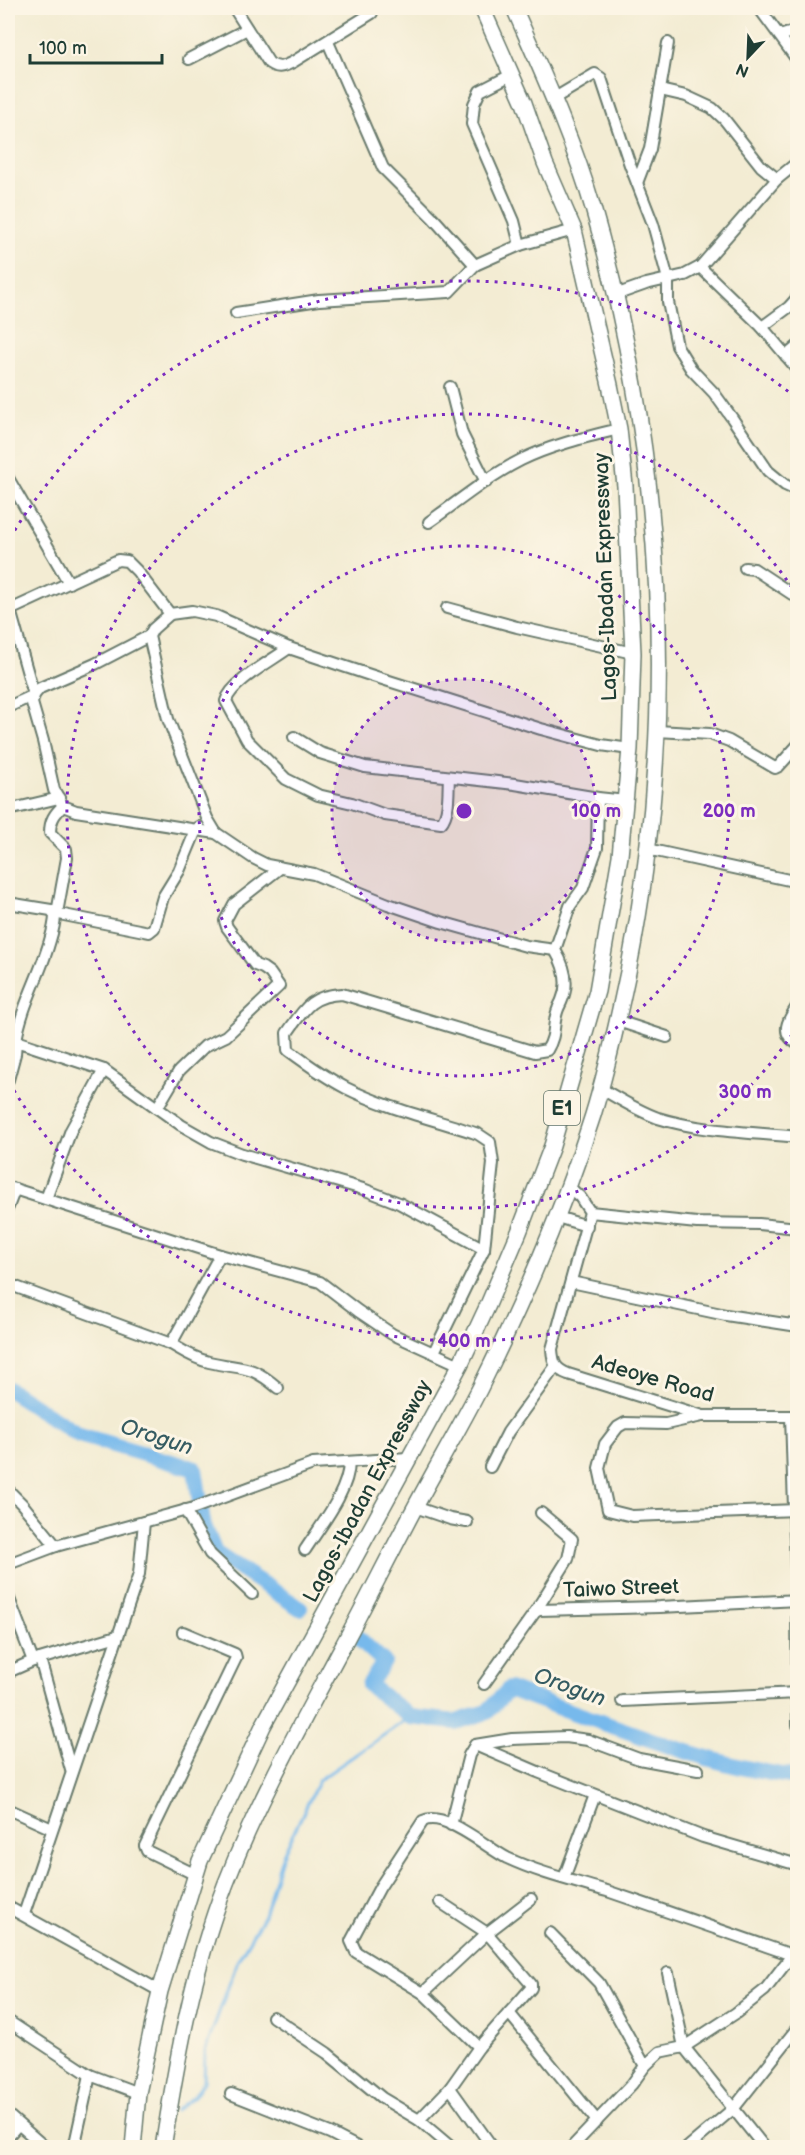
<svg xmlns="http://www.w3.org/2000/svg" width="805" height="2155" viewBox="0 0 805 2155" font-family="'Balsamiq Sans',sans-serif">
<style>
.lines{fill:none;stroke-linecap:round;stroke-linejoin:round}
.stream{stroke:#77b9ec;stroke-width:3}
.river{stroke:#77b9ec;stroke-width:16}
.minor-casing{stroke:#697a6c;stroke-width:14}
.highway-casing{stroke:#697a6c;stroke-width:18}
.minor{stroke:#fff;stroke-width:10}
.highway{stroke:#fff;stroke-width:15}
.ring{fill:none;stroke:#7b2cbf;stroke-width:3;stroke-dasharray:3 6}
.labels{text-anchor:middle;stroke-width:6;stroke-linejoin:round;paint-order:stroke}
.shield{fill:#fcf5e5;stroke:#617469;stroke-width:1.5}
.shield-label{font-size:20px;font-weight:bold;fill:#1f3d34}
.street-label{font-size:21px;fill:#1f3d34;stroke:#fcf5e5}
.water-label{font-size:22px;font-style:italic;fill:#355c62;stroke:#fcf5e5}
.centre{fill:#7b2cbf;stroke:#fcf5e5;stroke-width:3}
.ring-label{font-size:18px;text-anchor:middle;font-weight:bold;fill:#7b2cbf;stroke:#fcf5e5;stroke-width:6;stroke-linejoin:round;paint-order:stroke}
</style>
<rect width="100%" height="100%" fill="#fcf5e5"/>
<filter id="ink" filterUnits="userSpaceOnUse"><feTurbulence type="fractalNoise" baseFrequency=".0167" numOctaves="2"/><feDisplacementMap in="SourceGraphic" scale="12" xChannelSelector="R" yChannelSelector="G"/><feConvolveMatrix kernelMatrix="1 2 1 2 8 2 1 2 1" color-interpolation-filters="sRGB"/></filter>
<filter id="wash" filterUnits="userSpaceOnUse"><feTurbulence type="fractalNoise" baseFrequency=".008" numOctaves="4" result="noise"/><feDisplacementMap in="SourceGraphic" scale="24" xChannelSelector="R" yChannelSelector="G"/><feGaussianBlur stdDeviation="1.35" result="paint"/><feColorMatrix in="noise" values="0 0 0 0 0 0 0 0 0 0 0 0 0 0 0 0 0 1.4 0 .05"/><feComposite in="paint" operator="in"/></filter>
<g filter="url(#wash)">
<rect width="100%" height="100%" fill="#f3ecd3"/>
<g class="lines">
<polyline class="stream" points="175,2111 194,2096 204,2082 205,2051 238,1960 264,1915 282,1857 319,1780 410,1717"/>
<g class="river">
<polyline points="8,1389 79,1435 195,1469 203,1523 215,1553 300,1608"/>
<path d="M357 1637 384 1662 369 1685 410 1717 456 1722 487 1712 509 1689C546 1703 583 1716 621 1729 679 1750 736 1770 798 1777"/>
</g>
</g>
</g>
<g filter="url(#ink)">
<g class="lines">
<defs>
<g id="minor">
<path d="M234 8 269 63C278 69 283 67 293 62L372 13"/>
<polyline points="759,8 798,61"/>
<polyline points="780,36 798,30"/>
<polyline points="328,42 383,168 433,218 475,265"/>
<polyline points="189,59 247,29"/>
<polyline points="511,75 480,91 474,104 472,124 514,221 520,245"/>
<polyline points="660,90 686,96 712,108 724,119 761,166 777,179"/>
<polyline points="553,99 595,74 601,78 630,165 653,224 668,279 668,302 677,346 691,369 714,393 732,418 768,471 785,485 798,491"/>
<polyline points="637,183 650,149 668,43"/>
<polyline points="700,267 762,327 798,370"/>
<polyline points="615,295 646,284 685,275 700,267 777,179 798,162"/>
<polyline points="236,313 319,300 449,292 475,265 520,245 574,230"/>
<polyline points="762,327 789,307 798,297"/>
<polyline points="786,356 798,346"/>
<polyline points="450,387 462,434 486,482"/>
<polyline points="8,478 69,583"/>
<path d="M429 522C459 501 489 476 521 460 551 445 587 437 619 429"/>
<polyline points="745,568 754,569 798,598"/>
<polyline points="447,608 517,627 633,653"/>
<polyline points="170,614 192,611 216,616 289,648 370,675 541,729 601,745 630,749"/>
<polyline points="149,636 95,664 40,688 34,695 32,703 43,741 54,790 63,806 76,811 216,833"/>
<path d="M289 648C273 660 231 682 226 701L247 740 286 779 318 795 352 803 385 815 441 823C450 813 448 790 449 777"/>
<polyline points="8,707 34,695 10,610 118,560 127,561 137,571 170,614 153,629 149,636 168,719 207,818 216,833 253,858 267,865 314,874 388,904 441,922 526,946 555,950"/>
<polyline points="657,731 710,734 729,741 775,768 779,766 798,745"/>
<polyline points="294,737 320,753 365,767 515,784 598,798 626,801"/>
<polyline points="8,810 59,798"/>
<polyline points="647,849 798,882"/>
<path d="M8 903 51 910 55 915C55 926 51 937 48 947 38 979 21 1008 16 1041"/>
<polyline points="54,913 149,932 154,928 163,897 179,871 196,830 199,827"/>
<path d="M57 913 67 858 66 849 50 833C50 821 54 814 63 806"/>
<path d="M798 1005C788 1020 779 1033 798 1044"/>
<polyline points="618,1021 667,1037"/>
<polyline points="8,1080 15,1054 16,1041 104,1070 181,1125 211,1142 242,1154 363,1189 399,1203 484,1249"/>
<path d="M600 1088C619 1099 638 1111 658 1118 703 1132 751 1132 798 1137"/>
<polyline points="157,1108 179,1071 205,1046 226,1036 279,986 270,973 263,968 255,965 227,927 225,921 234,904 280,868"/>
<polyline points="8,1187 220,1255 320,1282 358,1311 392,1334 460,1365"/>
<path d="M569 1187 580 1197 590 1212 552 1349C553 1363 555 1369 568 1374L703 1416H798"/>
<polyline points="46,1199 71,1130 104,1070"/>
<polyline points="8,1207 15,1189"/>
<polyline points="590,1212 697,1223 759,1224 798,1228"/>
<polyline points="557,1217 587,1226"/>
<polyline points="571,1282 726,1315 798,1326"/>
<path d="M8 1284 171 1344C183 1351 195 1359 209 1362 243 1370 249 1363 278 1388"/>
<polyline points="171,1344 220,1255"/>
<path d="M434 1352 484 1249 493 1163 490 1142 478 1134C434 1119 388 1109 346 1088 325 1077 307 1064 288 1050L287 1033C304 1009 311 995 342 994L535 1052 547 1050C557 1034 552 1024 558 1009 559 1006 561 1003 562 1000 570 982 564 965 555 950L570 906 583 888 597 848 598 798"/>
<polyline points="702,1416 666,1424 625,1423 618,1427 605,1444 599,1468 608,1510 632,1516 798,1510"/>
<polyline points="791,1416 797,1600 798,1725"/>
<polyline points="490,1467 508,1432 555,1367"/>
<polyline points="8,1490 22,1504 56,1546"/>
<polyline points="415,1507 450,1519 467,1522"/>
<polyline points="185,1510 210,1554 252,1594"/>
<path d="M305 1550C321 1525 349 1491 349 1462"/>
<polyline points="8,1564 56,1546 194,1508 313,1464 408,1458"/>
<polyline points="8,1596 33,1661"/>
<polyline points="535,1612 568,1559 572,1539 541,1513"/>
<polyline points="183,1632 235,1654 236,1658 145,1846 147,1851 196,1875"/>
<polyline points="40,1659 71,1770"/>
<polyline points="8,1672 33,1661 117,1636"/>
<polyline points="484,1684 535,1612 539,1610 660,1607 798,1600"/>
<polyline points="622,1701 798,1693"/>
<polyline points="475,1745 538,1772 703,1837 798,1865"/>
<polyline points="8,1809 52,1829"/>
<polyline points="451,1825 469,1755 475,1745 512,1739 566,1737 588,1740 639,1759 698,1770"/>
<polyline points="564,1878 595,1795"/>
<polyline points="8,1907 160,1991"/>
<polyline points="24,1914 139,1574 144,1522"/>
<polyline points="550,1933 599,1983 645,2066"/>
<polyline points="668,1973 684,2047 765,2148"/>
<polyline points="423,1993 487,1933 531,1899"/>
<polyline points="509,2013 597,2121"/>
<polyline points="273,2017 327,2053 382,2098 419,2120 452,2148"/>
<polyline points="8,2021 90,2075"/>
<path d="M479 2047 423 1993 356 1952 351 1941 380 1887 423 1821C444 1810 487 1848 507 1858 539 1873 573 1881 607 1891 669 1912 731 1934 792 1955"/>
<polyline points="450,2088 493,2148"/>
<polyline points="231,2094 330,2133 359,2148"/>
<polyline points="8,2115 46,2148"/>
<polyline points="419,2120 450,2088 479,2047 531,1988 531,1984 487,1933 440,1902"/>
<polyline points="8,2136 18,2125"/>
<polyline points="74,2148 90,2075 138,2093"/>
<polyline points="571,2148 632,2084 645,2066 660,2052 684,2047 736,2013 765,1990 792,1955 798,1945"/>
<polyline points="687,2148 734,2108 798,2027"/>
</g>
<g id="highway">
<polyline points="133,2148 138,2093 160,1991 200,1861 263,1726 460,1365 488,1305 519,1232 552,1146 597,991 620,856 630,749 633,653 625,486 619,429 610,385 574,230 545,163 524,103 482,8"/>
<path d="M163 2148C177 2058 193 1968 226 1883 258 1801 300 1726 341 1649 368 1599 393 1548 420 1498 440 1461 461 1425 480 1388 524 1300 563 1210 593 1115 607 1069 618 1020 628 972 679 716 665 458 593 208 573 139 543 74 514 8"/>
</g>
</defs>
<use href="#minor" class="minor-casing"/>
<use href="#highway" class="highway-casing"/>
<use href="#minor" class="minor"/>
<use href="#highway" class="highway"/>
</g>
</g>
<circle cx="464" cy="811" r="132" fill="#7b2cbf" fill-opacity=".12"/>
<g class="ring">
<circle cx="464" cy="811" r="132"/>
<circle cx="464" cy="811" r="265"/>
<path d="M797 1027A397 397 0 1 1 797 595"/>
<path d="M794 1226A530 530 0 0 1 10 1084M10 538A530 530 0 0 1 794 396"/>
</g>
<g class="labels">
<rect class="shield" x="544" y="1091" width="36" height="34" rx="4.5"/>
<g class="shield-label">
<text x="562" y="1115">E1</text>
</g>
<g class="street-label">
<text transform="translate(605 577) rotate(-92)" y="7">Lagos-Ibadan Expressway</text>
<text transform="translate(653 1378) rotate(16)" y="7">Adeoye Road</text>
<text transform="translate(367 1491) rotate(-62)" y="7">Lagos-Ibadan Expressway</text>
<text transform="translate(621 1588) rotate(-2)" y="7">Taiwo Street</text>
</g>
<g class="water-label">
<text transform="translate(157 1436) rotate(18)" y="8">Orogun</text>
<text transform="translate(570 1686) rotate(20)" y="8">Orogun</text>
</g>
</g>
<circle cx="464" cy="811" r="9" class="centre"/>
<g class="ring-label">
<text x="596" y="817">100 m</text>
<text x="729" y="817">200 m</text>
<text x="745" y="1098">300 m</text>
<text x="464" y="1347">400 m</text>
</g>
<rect width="805" height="2155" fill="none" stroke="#fcf5e5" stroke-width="30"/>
<g transform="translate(748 57) rotate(203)" stroke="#fcf5e5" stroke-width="4.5" paint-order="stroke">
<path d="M0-4.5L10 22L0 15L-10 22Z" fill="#1f3d34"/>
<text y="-9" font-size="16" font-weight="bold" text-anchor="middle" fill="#1f3d34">N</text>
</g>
<path d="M30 54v9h132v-9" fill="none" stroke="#1f3d34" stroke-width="3"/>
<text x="39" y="54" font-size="18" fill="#1f3d34" stroke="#fcf5e5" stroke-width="4.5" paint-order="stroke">100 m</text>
</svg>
